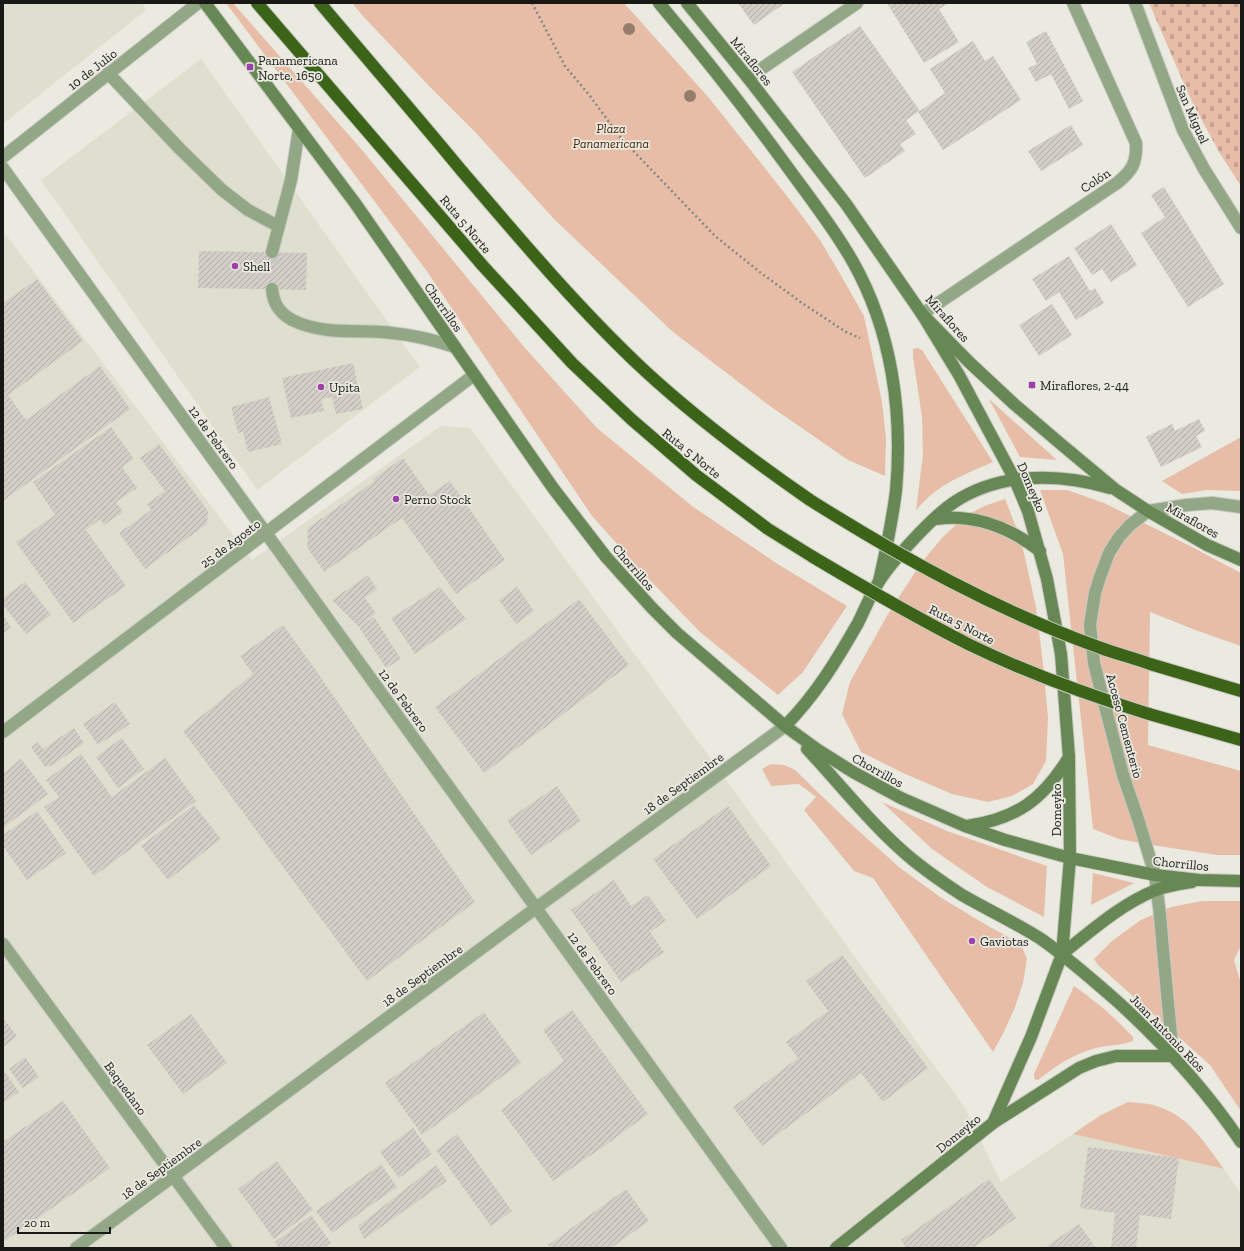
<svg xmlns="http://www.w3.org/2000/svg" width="1244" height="1251" viewBox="0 0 1244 1251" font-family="'Zilla Slab',serif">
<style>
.built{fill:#dfdfcf}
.green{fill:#e7bda8}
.cemetery{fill:url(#cemetery-stones)}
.building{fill:url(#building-hatch)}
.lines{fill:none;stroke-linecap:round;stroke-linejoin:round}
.service-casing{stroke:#c8c8c0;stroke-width:14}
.pedestrian-casing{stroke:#c8c8c0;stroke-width:14}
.minor-casing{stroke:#c8c8c0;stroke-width:14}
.tertiary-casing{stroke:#c8c8c0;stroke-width:14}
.secondary-casing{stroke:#c8c8c0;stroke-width:14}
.trunk-casing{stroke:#c8c8c0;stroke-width:14}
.path{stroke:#878781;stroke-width:2.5;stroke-dasharray:2 3;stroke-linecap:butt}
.service{stroke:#91a785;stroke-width:12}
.pedestrian{stroke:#91a785;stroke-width:12}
.minor{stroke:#91a785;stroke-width:12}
.tertiary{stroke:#91a785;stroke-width:12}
.secondary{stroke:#678754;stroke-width:12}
.trunk{stroke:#3b6418;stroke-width:12}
.trunk-bridge-casing{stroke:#c8c8c0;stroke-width:14;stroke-linecap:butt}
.trunk-bridge{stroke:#3b6418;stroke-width:12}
.tree{fill:#947d6a}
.poi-dot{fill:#9d3fa9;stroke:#eaeae1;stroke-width:1.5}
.labels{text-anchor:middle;stroke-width:3.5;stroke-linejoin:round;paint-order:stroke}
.poi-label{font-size:13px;fill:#181815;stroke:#eaeae1;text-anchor:start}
.street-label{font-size:13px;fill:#181815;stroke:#eaeae1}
.park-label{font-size:13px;font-style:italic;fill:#4d2309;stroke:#eaeae1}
</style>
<defs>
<pattern id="cemetery-stones" width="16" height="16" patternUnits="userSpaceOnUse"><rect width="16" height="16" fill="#e7bda8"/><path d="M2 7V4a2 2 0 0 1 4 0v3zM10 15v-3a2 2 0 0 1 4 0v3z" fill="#c5a290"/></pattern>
<pattern id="building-hatch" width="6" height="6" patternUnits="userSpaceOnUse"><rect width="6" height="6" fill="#d2cdc6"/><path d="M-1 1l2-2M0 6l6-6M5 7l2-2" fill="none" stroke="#b4afa9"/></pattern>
</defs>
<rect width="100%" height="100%" fill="#eaeae1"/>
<g class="built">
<polygon points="3,3 142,3 146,10 3,124"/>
<polygon points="201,59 420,367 257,490 41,180"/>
<polygon points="3,231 252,560 441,426 470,428 965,1108 1001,1182 1073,1134 1224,1169 1241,1194 1241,1248 3,1248"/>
</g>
<g class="green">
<polygon points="226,3 233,3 362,150 525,348 597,428 692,506 776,563 847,606 803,672 778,695 701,633 644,574 592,516 426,270"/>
<polygon points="352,3 624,3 709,98 787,196 820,240 839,272 864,316 882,402 886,438 885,476 848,460 770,406 673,332 554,219 476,133 430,87 362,15"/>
<path d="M917 348 922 350 993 462C972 471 949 480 931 495 926 499 921 505 916 510L923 454 922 417 913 357V349Z"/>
<polygon points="989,399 1057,460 1020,457"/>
<polygon points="1241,437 1241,491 1207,490 1182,494 1162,481"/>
<polygon points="1040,490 1067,490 1104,503 1190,546 1241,573 1241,646 1198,631 1150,612 1148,745 1241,771 1241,855 1217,855 1152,845 1119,839 1093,829 1063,554"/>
<polygon points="1005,499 1021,540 1036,607 1044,672 1048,718 1046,761 1033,784 1012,796 988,802 952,794 903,773 861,752 842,714 850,682 888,614 921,563 942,538 964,517 984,506"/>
<polygon points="771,764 784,765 795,770 851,824 899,867 940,897 988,926 1021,944 1027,959 1023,983 1015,1007 1004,1032 993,1052 873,878 854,871 804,810 816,797 799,784 771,786 762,769"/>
<polygon points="882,802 947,831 1047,866 1044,917 987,887 932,849"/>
<polygon points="1093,873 1134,883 1091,905"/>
<polygon points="1202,901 1241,901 1241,946 1234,960 1241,984 1241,1111 1210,1065 1098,965 1094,959 1112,941 1141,920 1171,907"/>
<path d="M1074 986C1097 1002 1113 1016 1133 1037V1041C1128 1044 1104 1046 1096 1048 1073 1054 1056 1066 1038 1080L1034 1079V1074Z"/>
<path d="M1128 1102C1136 1103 1146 1103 1153 1105 1188 1114 1204 1142 1224 1169L1073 1134 1101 1115Z"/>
</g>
<polygon class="cemetery" points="1149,3 1241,3 1241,186 1219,152 1192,102"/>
<g class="building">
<polygon points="738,3 785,3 754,25"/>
<polygon points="887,3 949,3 939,9 959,42 924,63"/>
<polygon points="860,26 920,111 945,93 930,69 973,41 985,61 993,56 1021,100 943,150 918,112 906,120 916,134 900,144 905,151 865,178 792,72"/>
<polygon points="1046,31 1083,101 1069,109 1051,74 1036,82 1028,68 1037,64 1026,42"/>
<polygon points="1071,125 1083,145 1041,171 1028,151"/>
<polygon points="1164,187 1224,284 1188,307 1141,233 1165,217 1151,195"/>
<polygon points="1111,224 1137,265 1111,282 1102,269 1092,275 1074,248"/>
<polygon points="199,251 307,253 306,290 198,288"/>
<polygon points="1069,256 1090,291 1095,288 1104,303 1076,320 1059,292 1046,301 1032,279"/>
<polygon points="37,279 83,341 8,395 26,420 100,366 130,409 3,501 3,303"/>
<polygon points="1052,304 1072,335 1039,356 1019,325"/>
<polygon points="353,363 363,409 336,414 332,397 321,399 324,411 291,418 282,378"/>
<polygon points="269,397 282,444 248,452 243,432 238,433 231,407"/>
<polygon points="1199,419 1205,431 1196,436 1202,447 1161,467 1146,437 1172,424 1175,431"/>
<polygon points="111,427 134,459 122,467 137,488 116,502 123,512 104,525 100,519 86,530 126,586 73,623 16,542 55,515 33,482"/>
<polygon points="159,444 208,511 207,524 145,569 119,533 151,510 147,504 165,491 140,458"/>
<polygon points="403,458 429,495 450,481 505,560 456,594 402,518 324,572 307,547 308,528 375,481 373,479"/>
<polygon points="368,575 377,589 365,598 376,613 359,627 332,600"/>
<polygon points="25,582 51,615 26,634 3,605 3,598"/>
<polygon points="440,587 466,619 415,654 391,618"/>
<polygon points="517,587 534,611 516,624 499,600"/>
<polygon points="579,599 629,665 484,773 435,707"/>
<polygon points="3,615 11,628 3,633"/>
<polygon points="374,617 401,659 386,668 359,627"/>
<polygon points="283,625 315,669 475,902 367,981 183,731 253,674 240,656"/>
<polygon points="115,702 130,724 98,745 83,724"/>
<polygon points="74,728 84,743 53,765 45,767 31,747 38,742 43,749"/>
<polygon points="122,738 144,769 118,788 96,757"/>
<polygon points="81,754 112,797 165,758 196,801 94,876 44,807 59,797 46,780"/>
<polygon points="21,759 48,794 3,828 3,773"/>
<polygon points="557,786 581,821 531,855 507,820"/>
<polygon points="194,805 221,839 168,880 141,846"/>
<polygon points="728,806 771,866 697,919 653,859"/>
<polygon points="37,811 66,853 27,880 3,846 3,835"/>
<polygon points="614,880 631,906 648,895 666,921 650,932 664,952 621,982 571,910"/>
<polygon points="842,955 928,1068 883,1102 861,1073 762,1146 733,1107 798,1058 786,1042 828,1011 806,981"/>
<polygon points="572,1010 648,1114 603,1147 553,1181 501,1110 564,1061 543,1030"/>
<polygon points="484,1012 521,1063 422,1135 385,1083"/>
<polygon points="191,1014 227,1063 183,1094 147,1045"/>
<polygon points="3,1018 17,1036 3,1047"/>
<polygon points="25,1057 39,1077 23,1088 9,1069"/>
<polygon points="3,1069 19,1092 3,1103"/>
<polygon points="63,1101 110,1168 3,1242 3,1142"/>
<polygon points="413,1128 432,1154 399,1178 380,1152"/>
<polygon points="457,1134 512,1211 491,1226 436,1150"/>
<polygon points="1088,1147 1179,1158 1171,1219 1140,1215 1136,1248 1111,1248 1115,1213 1080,1208"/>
<polygon points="277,1161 313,1210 274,1239 238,1189"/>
<polygon points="381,1164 397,1187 332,1233 316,1211"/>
<polygon points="436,1165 447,1181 364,1239 358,1226"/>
<polygon points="989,1179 1016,1218 973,1248 906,1248 901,1240"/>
<polygon points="626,1189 649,1221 611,1248 550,1248 548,1245"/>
<polygon points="311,1215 331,1243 324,1248 279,1248 275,1242"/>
<polygon points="1079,1224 1096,1248 1048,1248 1047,1246"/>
</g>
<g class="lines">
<defs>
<g id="service">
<polyline points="108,73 180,149 222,190 248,210 278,226"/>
<polyline points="272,252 291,180 299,129"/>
<path d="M272 289C273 297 274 303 279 309 284 316 291 320 299 323 329 335 360 329 392 333 414 335 434 340 455 347"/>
</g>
<polyline id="pedestrian" points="1173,1056 1163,950 1160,915 1155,875 1139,822 1123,775 1101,691 1094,663 1090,625 1095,593 1100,577 1109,553 1119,537 1130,525 1148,511 1187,505 1212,503 1241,507"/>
<g id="minor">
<polyline points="1135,3 1183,130 1204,169 1241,228"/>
<polyline points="748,78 857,3"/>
<polyline points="3,157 198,3"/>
<polyline points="3,168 781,1248"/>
<path d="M922 314 1117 183C1132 171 1137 163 1136 143L1073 3"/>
<polyline points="3,732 474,375"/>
<polyline points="3,944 226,1248"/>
</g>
<polyline id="tertiary" points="76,1248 536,908 785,726"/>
<g id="secondary">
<polyline points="205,3 355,203 553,488 606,557 652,608 677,633 785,726 818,750 853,772 901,798 965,826 1005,840 1070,858 1155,875 1199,880 1241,881"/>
<path d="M659 3C703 55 746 110 786 165 809 197 834 228 853 262 892 331 903 413 896 491 892 521 886 551 879 581"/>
<polyline points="687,3 748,78 846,204 922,314 969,362 1014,404 1062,445 1116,490 1148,511 1207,545 1241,560"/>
<path d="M935 519C943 518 952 517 960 518 990 520 1017 533 1040 551"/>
<path d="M785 726C815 696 837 660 858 623 865 609 871 593 880 580 889 566 900 554 911 542 923 529 937 514 953 503 999 472 1058 473 1110 488"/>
<path d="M807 749C842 786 873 827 913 860 928 872 945 884 962 895 988 910 1016 923 1041 939 1068 958 1093 980 1118 1002 1164 1044 1206 1090 1241 1142"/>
<path d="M967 826C1016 819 1043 800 1069 757"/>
<path d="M1062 954C1091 931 1121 904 1156 890 1167 886 1180 884 1192 882"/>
<polyline points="993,1123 1079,1068 1096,1061 1116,1056 1173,1056"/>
<polyline points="836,1248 993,1123 1031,1037 1062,954 1070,858 1069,757 1061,654 1047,579 1028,511 1015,480 959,375 922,314"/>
</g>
<g id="trunk">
<polyline points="257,3 483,266 572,363 631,419 696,475 768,529 813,557"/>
<path d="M320 3C367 59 415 114 461 170 519 238 578 308 644 370 696 418 752 460 810 500"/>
<polyline points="1150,664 1241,691"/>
<polyline points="1149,714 1241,740"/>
</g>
</defs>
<use href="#service" class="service-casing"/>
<use href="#pedestrian" class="pedestrian-casing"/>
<use href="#minor" class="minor-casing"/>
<use href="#tertiary" class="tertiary-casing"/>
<use href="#secondary" class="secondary-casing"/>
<use href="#trunk" class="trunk-casing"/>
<polyline class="path" points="532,3 565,66 590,96 620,137 715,236 761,273 802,303 846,332 860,338"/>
<use href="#service" class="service"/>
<use href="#pedestrian" class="pedestrian"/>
<use href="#minor" class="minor"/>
<use href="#tertiary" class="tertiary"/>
<use href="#secondary" class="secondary"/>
<use href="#trunk" class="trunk"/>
<defs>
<g id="trunk-bridge">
<path d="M810 500C902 558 998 611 1101 648 1117 654 1134 658 1150 664"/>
<path d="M813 557C865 588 917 618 970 645 1028 673 1088 695 1149 714"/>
</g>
</defs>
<use href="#trunk-bridge" class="trunk-bridge-casing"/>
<use href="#trunk-bridge" class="trunk-bridge"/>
</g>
<g class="tree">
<circle cx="629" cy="29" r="6"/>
<circle cx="690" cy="96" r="6"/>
</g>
<g class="poi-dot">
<rect x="246" y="63" width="8" height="8" rx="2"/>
<circle cx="235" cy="266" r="4"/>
<rect x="1028" y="381" width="8" height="8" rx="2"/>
<circle cx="321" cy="387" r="4"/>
<circle cx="396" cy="499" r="4"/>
<circle cx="972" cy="941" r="4"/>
</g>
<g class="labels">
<g class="poi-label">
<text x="258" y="65">Panamericana<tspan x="258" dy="15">Norte, 1650</tspan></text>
<text x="243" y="271">Shell</text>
<text x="1040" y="390">Miraflores, 2-44</text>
<text x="329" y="392">Upita</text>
<text x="404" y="504">Perno Stock</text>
<text x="980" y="946">Gaviotas</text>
</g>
<g class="street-label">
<text transform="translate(752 61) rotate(51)" y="5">Miraflores</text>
<text transform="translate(92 69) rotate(-38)" y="5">10 de Julio</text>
<text transform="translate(1193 114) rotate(66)" y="5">San Miguel</text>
<text transform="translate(1095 180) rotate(-34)" y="5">Colón</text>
<text transform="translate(466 224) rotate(50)" y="5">Ruta 5 Norte</text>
<text transform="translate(444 307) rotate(55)" y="5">Chorrillos</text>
<text transform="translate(948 318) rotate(48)" y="5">Miraflores</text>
<text transform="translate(214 437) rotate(54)" y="5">12 de Febrero</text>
<text transform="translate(692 453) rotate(39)" y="5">Ruta 5 Norte</text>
<text transform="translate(1032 487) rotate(67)" y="5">Domeyko</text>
<text transform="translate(1193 520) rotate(29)" y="5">Miraflores</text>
<text transform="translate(230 543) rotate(-37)" y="5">25 de Agosto</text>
<text transform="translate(634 567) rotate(49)" y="5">Chorrillos</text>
<text transform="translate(962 624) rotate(27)" y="5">Ruta 5 Norte</text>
<text transform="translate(404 700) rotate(54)" y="5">12 de Febrero</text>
<text transform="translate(1125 726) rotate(75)" y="5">Acceso Cementerio</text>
<text transform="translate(878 770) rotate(29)" y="5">Chorrillos</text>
<text transform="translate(683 783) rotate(-36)" y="5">18 de Septiembre</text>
<text transform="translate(1056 810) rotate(-90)" y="5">Domeyko</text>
<text transform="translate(1181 863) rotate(6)" y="5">Chorrillos</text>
<text transform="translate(593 963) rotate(54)" y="5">12 de Febrero</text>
<text transform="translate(422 975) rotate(-36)" y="5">18 de Septiembre</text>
<text transform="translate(1168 1033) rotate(46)" y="5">Juan Antonio Ríos</text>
<text transform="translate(126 1088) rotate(54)" y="5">Baquedano</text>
<text transform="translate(958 1133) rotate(-39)" y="5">Domeyko</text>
<text transform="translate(161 1168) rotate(-36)" y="5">18 de Septiembre</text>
</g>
<g class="park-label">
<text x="611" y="133">Plaza<tspan x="611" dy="15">Panamericana</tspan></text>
</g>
</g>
<rect width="1244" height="1251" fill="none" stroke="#181815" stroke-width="8"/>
<path d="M18 1227v6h92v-6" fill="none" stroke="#181815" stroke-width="2"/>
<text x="24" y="1227" font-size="12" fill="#181815" stroke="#eaeae1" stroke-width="3" paint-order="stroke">20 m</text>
</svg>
